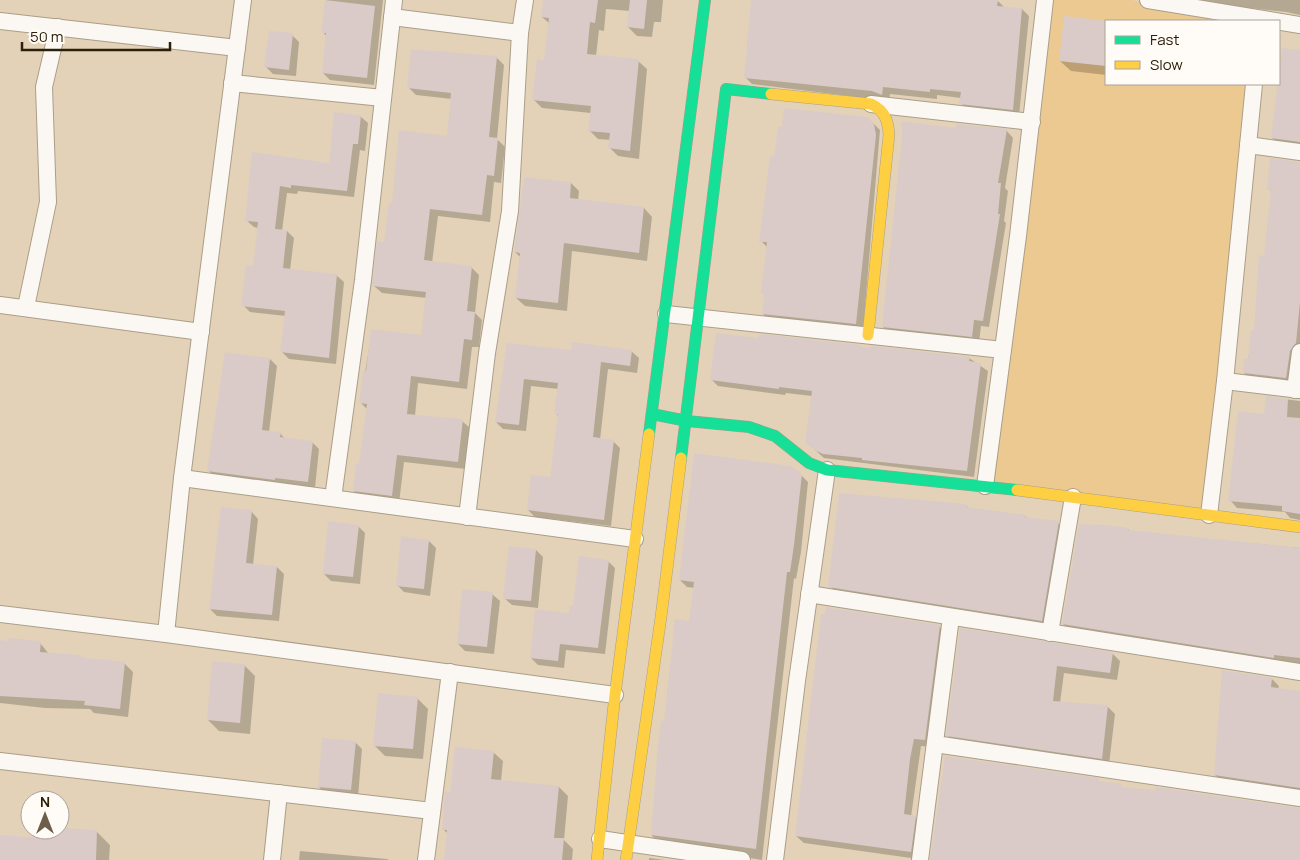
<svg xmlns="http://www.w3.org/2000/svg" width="1300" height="860" viewBox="0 0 1300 860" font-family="Manrope,sans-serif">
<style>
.green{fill:#ebc990}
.shadow{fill:#0003}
.building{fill:#dacbc8}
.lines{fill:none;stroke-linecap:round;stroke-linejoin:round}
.street-casing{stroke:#ab9e89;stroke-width:18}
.fast-casing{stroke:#ab9e89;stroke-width:12}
.slow-casing{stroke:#ab9e89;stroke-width:12}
.street{stroke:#fbf8f4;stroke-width:16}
.fast{stroke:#16e098;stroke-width:11}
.slow{stroke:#ffcf43;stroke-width:11}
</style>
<rect width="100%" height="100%" fill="#e3d2b7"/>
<polygon class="green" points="1049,0 1130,0 1260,18 1259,21 1106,21 1106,84 1253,84 1209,515 985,486"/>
<g class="shadow">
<polygon points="326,0 383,0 374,85 330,80 323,73 327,37 323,32"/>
<polygon points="544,0 663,0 661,22 654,22 652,37 637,36 628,27 630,11 606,9 604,31 599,30 596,56 638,61 647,69 639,159 618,156 610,148 611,140 598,139 590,131 591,113 542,108 534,100 545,61 550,24 542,17"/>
<polygon points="753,0 997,0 1005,8 1022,9 1029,16 1019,116 968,110 961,103 961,98 937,95 937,99 890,94 889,101 752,84 745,77"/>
<polygon points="1176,0 1300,0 1300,15 1286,12"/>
<polygon points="1065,18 1106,22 1106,75 1071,71 1060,61"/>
<polygon points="292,35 299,42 296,76 273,74 266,67"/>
<polygon points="1300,51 1300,148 1279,145 1272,138"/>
<polygon points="496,57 504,65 497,139 505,147 501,183 494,182 490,222 438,216 432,263 471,267 479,275 475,313 482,320 479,347 472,347 467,389 418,383 415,416 462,421 470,428 466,469 404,462 399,503 362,498 354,491 360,466 367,409 360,402 372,331 422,337 427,298 382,293 374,286 393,205 448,137 452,99 416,95 408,87"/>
<polygon points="360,116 368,123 365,151 360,150 354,197 298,191 297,194 287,193 282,231 287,231 294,238 290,270 336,275 344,282 336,364 289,359 282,352 286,316 250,312 243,305 254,268 258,228 254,227 246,220 254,153 330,164"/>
<polygon points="873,123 880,130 863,331 770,321 763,314 765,296 763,293 768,248 761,241 775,158 783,129"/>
<polygon points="956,129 1006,130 1013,138 1005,188 1008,191 1004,221 1006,223 989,327 981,326 979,343 890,334 883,327 903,136"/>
<polygon points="1300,162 1300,353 1293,385 1252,380 1244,373 1255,332 1265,257 1272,192 1269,189"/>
<polygon points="571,183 579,191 578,201 644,208 652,217 647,261 572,251 567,311 525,306 516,298 520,257 515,252"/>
<polygon points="508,344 572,351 631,351 639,358 637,373 608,369 600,440 613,441 620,448 611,526 535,517 528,510 551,479 559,417 556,413 559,389 531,386 526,431 503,429 496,422"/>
<polygon points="866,349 969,358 988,371 974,477 824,458 807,443 812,396 786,393 785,395 718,386 711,379"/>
<polygon points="270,359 277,366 269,432 280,433 285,439 312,442 319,449 315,488 216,478 209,471"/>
<polygon points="1267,397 1300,401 1300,520 1290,518 1285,512 1237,508 1230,500 1265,415"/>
<polygon points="801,475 808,482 801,552 796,579 794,578 762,860 659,843 652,836 660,744 690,622 695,588 687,587 680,580"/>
<polygon points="966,506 969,509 1025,516 1029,519 1058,523 1065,530 1049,627 837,594 830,586"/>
<polygon points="251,511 258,519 253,565 277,567 284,574 279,621 217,616 210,609"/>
<polygon points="358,526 365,533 360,584 331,581 324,574"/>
<polygon points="1128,529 1131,532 1300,548 1300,664 1070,631 1063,624"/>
<polygon points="429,541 436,548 430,596 404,592 397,585"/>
<polygon points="536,550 543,557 538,608 512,605 504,598"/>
<polygon points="608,561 615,568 605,654 566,650 564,668 538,665 531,658 570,614"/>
<polygon points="492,594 500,601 494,654 465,651 458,644"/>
<polygon points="939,626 947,634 932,747 921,746 911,817 915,817 922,825 918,859 804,843 796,836"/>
<polygon points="961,630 1113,654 1120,661 1117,680 1064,673 1060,703 1108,707 1115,714 1109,765 954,742 947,735"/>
<polygon points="0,641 40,643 49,654 124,663 133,672 128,717 94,713 90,709 45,708 0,703"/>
<polygon points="244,665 255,676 250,734 219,731 208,720"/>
<polygon points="1272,679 1279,686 1278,689 1300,692 1300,793 1222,782 1215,775"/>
<polygon points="417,698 428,709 423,759 385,756 374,745"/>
<polygon points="355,742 362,749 358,797 326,794 319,787"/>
<polygon points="493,752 503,761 501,781 559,787 568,796 564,840 573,849 572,860 445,860 448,834 443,829 452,793"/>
<polygon points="60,829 97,832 110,845 109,860 0,860 0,836 43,839 44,830"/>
<polygon points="300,851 387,859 389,860 299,860"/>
<polygon points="649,858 665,860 649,860"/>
</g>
<g class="building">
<polygon points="325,0 375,6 367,78 322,73 326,33 321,33"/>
<polygon points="543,0 598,0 595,23 590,22 587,54 639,59 630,151 608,148 610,133 588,131 591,106 532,100 537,59 544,60 549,18 541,17"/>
<polygon points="630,0 647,0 644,29 627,27"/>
<polygon points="751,0 998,0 997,6 1022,8 1013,110 959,104 961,92 930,89 930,92 883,87 882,95 872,91 744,78"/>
<polygon points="1064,16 1106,21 1106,66 1059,61"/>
<polygon points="269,31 293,33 289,70 264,67"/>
<polygon points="1282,48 1300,50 1300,142 1271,138"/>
<polygon points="411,49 497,56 489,137 498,138 494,176 487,175 482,215 430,209 424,260 472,266 467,311 475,312 472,340 464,339 459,382 411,376 407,414 463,419 458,462 397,455 392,496 353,491 356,464 359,464 367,404 359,403 363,371 366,371 371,329 421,335 426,292 372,286 377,241 384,242 389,203 392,203 399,130 447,136 451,93 407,88"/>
<polygon points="784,108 867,117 874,124 876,135 856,324 762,314 764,294 761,293 767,242 759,242 770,156 774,157 778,127 782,127"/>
<polygon points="334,112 361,115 358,144 353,144 347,191 291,185 291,188 280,186 275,229 287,230 283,268 337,274 329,358 280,352 285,311 241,306 246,265 253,266 258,222 245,221 252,152 329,163"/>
<polygon points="901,121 955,128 957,124 1007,129 998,183 1001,183 998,214 1000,214 983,321 974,320 972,337 882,327 902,136"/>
<polygon points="1270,158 1300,162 1300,302 1296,343 1290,351 1286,378 1243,373 1244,359 1248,359 1251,330 1254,330 1259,255 1264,256 1271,190 1267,190"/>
<polygon points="524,177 571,182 570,198 644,207 639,253 564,243 558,303 515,298 520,253 514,252"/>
<polygon points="716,333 758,338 759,334 859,345 866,348 874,346 970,357 969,361 981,363 967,471 862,460 862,458 823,454 816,451 805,443 812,391 779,387 779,389 710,380"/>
<polygon points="572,342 632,350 630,366 601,362 593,437 614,440 604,520 527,510 531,475 550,477 558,414 554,414 558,383 524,379 519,425 495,422 507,343 571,350"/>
<polygon points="225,352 270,358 262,430 281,432 280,437 313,441 308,482 275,478 275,480 207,471"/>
<polygon points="1266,396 1288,399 1287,417 1300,418 1300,514 1282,511 1282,506 1228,501 1238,411 1264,414"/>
<polygon points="694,453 791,466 802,474 794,545 790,572 787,572 756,849 651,835 658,744 661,720 664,721 675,619 689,621 694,582 679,580"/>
<polygon points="839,493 967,504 966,507 1026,515 1025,517 1059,521 1042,621 828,587"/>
<polygon points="221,507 252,510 246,563 277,566 272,615 209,609"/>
<polygon points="328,521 359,525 353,577 323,574"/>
<polygon points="1079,524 1105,525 1128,528 1128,530 1300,548 1300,658 1274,655 1274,658 1062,624"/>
<polygon points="401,536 429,540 424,589 396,586"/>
<polygon points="509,546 536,549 531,601 503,599"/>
<polygon points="579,556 609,560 598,648 560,644 558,661 530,658 535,609 569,613 569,606 573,606"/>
<polygon points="462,589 493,592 487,647 457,644"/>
<polygon points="826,607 940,625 925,740 914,739 910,759 904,814 916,816 911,852 795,836 821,614 825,614"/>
<polygon points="960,628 1113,652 1110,673 1057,666 1053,701 1108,705 1102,759 946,736"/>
<polygon points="9,638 41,641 40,652 81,655 81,657 125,662 120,709 84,705 85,701 0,696 0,640 8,641"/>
<polygon points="212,661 245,664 240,723 207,720"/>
<polygon points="1222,670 1272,678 1271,687 1300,691 1300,788 1214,775"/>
<polygon points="378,693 418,697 413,749 373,746"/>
<polygon points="322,738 356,741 351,790 318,787"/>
<polygon points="455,747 494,751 491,779 559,786 554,838 564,838 562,860 444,860 447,830 442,830 445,791 450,792"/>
<polygon points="945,756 1099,778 1099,781 1122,784 1122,787 1155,790 1155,787 1300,808 1300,860 930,860"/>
<polygon points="60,828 97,830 96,860 0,860 0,835 42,838 42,830 60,830"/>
</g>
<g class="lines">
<defs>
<g id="street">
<polyline points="1148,0 1300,25"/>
<polyline points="392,17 520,33"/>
<polyline points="0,21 237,48"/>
<polyline points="232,83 383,98"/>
<polyline points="871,104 1032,122"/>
<polyline points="1248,145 1300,152"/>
<polyline points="0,305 201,332"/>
<polyline points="26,307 48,202 44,87 58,27"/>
<polyline points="666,314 1003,350"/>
<polyline points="1225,381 1300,390"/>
<polyline points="1295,390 1300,352"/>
<polyline points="182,478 635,539"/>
<polyline points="985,486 1018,236 1045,0"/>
<polyline points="333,498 363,280 394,0"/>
<polyline points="1209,515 1225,381 1254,84"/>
<polyline points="467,517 487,353 510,211 520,33 525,0"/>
<polyline points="809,594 1300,672"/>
<polyline points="0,614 166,634 615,695"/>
<polyline points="1050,633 1073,497"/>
<polyline points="166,634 182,478 243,0"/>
<polyline points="935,744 1300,798"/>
<polyline points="0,761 432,811"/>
<polyline points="600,839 742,860"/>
<polyline points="272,860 279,793"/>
<polyline points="426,860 450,672"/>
<polyline points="775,860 797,681 827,470"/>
<polyline points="920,860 951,617"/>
</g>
<g id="fast">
<polyline points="652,414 687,421 749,427 775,436 809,463 827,470 1017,490"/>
<polyline points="649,434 705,0"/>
<polyline points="681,458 726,89 771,94"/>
</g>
<g id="slow">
<path d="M771 94 871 104C885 111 888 120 889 135L868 335"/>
<polyline points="1017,490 1300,527"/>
<polyline points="597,860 615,695 649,434"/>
<polyline points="626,860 661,617 681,458"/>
</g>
</defs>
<use href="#street" class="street-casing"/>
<use href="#fast" class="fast-casing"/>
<use href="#slow" class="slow-casing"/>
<use href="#street" class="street"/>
<use href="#fast" class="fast"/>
<use href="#slow" class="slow"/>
</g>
<rect x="1105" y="20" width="175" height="65" fill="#fffbf6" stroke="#aba398"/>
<rect x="1115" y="36" width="25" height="8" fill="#16e098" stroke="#aba398"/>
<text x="1150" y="45" font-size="15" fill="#2c200c">Fast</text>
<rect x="1115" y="61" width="25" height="8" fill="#ffcf43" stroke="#aba398"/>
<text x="1150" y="70" font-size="15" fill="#2c200c">Slow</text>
<g transform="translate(45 815)"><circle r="24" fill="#fffbf6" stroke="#aba398"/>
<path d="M0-4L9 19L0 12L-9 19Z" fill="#6c5e48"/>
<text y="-8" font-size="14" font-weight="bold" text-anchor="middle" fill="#2c200c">N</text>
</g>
<path d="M22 42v8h148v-8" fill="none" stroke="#2c200c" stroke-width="2.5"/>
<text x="30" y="42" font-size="15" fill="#2c200c" stroke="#fffbf6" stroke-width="4" paint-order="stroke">50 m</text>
</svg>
